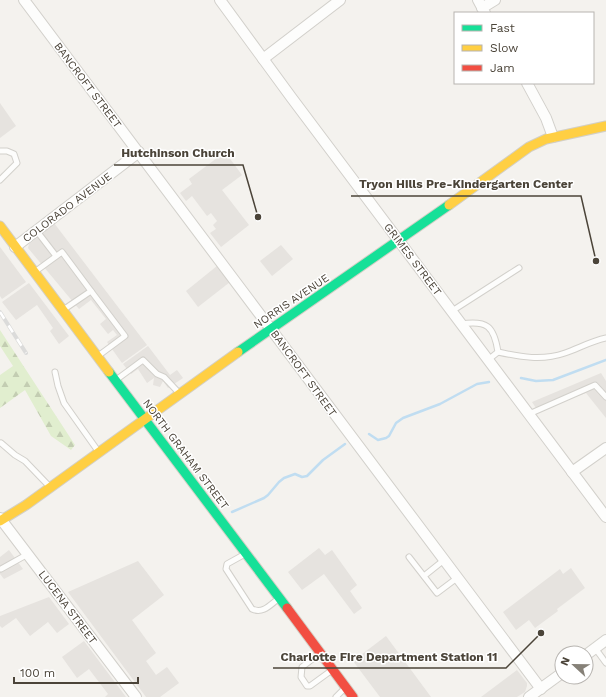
<svg xmlns="http://www.w3.org/2000/svg" width="606" height="697" viewBox="0 0 606 697" font-family="'Work Sans',sans-serif">
<style>
.forest{fill:url(#forest-firs)}
.parking{fill:#e6e3df}
.lines{fill:none;stroke-linecap:round;stroke-linejoin:round}
.stream{stroke:#c0ddf1;stroke-width:2.5}
.lane-casing{stroke:#d2d0cb;stroke-width:7}
.street-casing{stroke:#d2d0cb;stroke-width:12}
.fast-casing{stroke:#d3cfc5;stroke-width:11}
.slow-casing{stroke:#d3cfc5;stroke-width:11}
.jam-casing{stroke:#d3cfc5;stroke-width:11}
.lane{stroke:#fdfdfc;stroke-width:5}
.street{stroke:#fdfdfc;stroke-width:10}
.fast{stroke:#16e098;stroke-width:9}
.slow{stroke:#ffcf43;stroke-width:9}
.jam{stroke:#f24e42;stroke-width:9}
.rail-casing{stroke:#dbdbda;stroke-width:4}
.rail{stroke:#fff;stroke-width:2.5;stroke-dasharray:8;stroke-linecap:butt}
.labels{text-anchor:middle;stroke-width:3;stroke-linejoin:round;paint-order:stroke}
.street-label{font-size:11px;fill:#4b4439;stroke:#fff}
.leader{fill:none;stroke:#4b4439;stroke-width:1.5}
.callout-dot{fill:#4b4439;stroke:#fff;stroke-width:1.5}
.callout-label{font-size:12px;text-anchor:middle;font-weight:bold;fill:#4b4439;stroke:#fff;stroke-width:3;stroke-linejoin:round;paint-order:stroke}
</style>
<defs>
<pattern id="forest-firs" width="22" height="20" patternUnits="userSpaceOnUse"><rect width="22" height="20" fill="#e1eecf"/><path d="M5 1l3.5 6h-7zM16 11l3.5 6h-7z" fill="#c3cdb2"/></pattern>
</defs>
<rect width="100%" height="100%" fill="#f4f2ee"/>
<polygon class="forest" points="0,330 75,445 71,450 51,436 25,390 0,408 0,375 13,366 0,346"/>
<g class="parking">
<polygon points="0,103 16,126 0,138"/>
<polygon points="225,152 242,175 222,190 249,225 221,247 210,233 216,229 213,225 217,221 211,213 207,216 192,196 186,201 180,193 192,184 189,179"/>
<polygon points="54,223 147,345 122,363 107,342 117,335 113,330 108,334 100,324 106,319 91,300 79,309 28,248 29,244 45,232 44,230"/>
<polygon points="281,245 293,259 272,276 260,261"/>
<polygon points="0,247 26,282 2,299 0,296"/>
<polygon points="217,266 230,282 198,307 186,291"/>
<polygon points="29,283 69,336 59,344 50,331 53,328 37,305 16,320 2,302"/>
<polygon points="148,346 170,375 177,370 183,378 168,388 163,381 160,387 153,385 154,378 147,383 138,369 131,374 123,364"/>
<polygon points="601,373 606,381 606,418 586,393 538,411 532,402"/>
<polygon points="319,548 325,555 332,550 357,585 350,591 362,608 354,614 324,574 302,590 288,572"/>
<polygon points="9,550 23,569 4,579 0,574 0,557"/>
<polygon points="138,561 164,595 132,620 156,653 146,661 156,675 167,667 179,683 160,697 146,697 68,592"/>
<polygon points="571,568 585,588 557,609 558,611 535,628 529,620 516,630 503,612 560,569 563,574"/>
<polygon points="49,597 69,624 57,633 48,622 30,636 16,618 2,628 0,626 0,616"/>
<polygon points="386,636 431,697 380,697 353,661"/>
<polygon points="84,641 126,697 105,697 108,694 89,669 77,678 62,657"/>
<polygon points="517,670 527,683 527,686 525,692 517,697 481,697"/>
</g>
<g class="lines">
<g class="stream">
<polyline points="521,378 536,381 553,380 606,360"/>
<polyline points="369,434 378,440 386,438 389,436 396,423 403,418 440,404 477,384 489,382"/>
<polyline points="232,512 264,498 268,495 279,482 284,478 295,474 302,477 307,476 323,460 345,444"/>
</g>
<defs>
<g id="lane">
<polyline points="0,151 7,151 14,154 17,163 0,180"/>
<polyline points="36,230 56,256"/>
<polyline points="36,271 62,252 91,291"/>
<polyline points="63,310 91,291 125,336 98,356"/>
<polyline points="452,311 519,268"/>
<path d="M461 324C487 320 494 326 498 352L488 360"/>
<path d="M498 352C521 357 542 361 565 353 579 348 592 341 606 338"/>
<polyline points="55,372 58,386 64,403 98,451"/>
<polyline points="116,380 143,360 157,374 164,377 179,393"/>
<polyline points="529,414 595,385 606,397"/>
<polyline points="1,443 15,455 25,461 49,486"/>
<path d="M245 554 227 564 226 569 252 609C263 614 270 605 278 599"/>
<polyline points="409,557 437,593 457,578"/>
<polyline points="1,569 28,554"/>
<polyline points="424,576 444,560"/>
<polyline points="595,648 606,663"/>
<polyline points="319,654 302,667 301,677 307,686 310,686 332,670"/>
<polyline points="336,697 345,688"/>
</g>
<g id="street">
<polyline points="24,0 541,689"/>
<polyline points="220,0 291,97 606,517"/>
<polyline points="478,0 485,13"/>
<polyline points="482,8 495,0"/>
<polyline points="263,59 340,0"/>
<polyline points="527,83 546,118 553,137"/>
<polyline points="15,247 139,152"/>
<polyline points="572,472 606,448"/>
<polyline points="0,518 136,697"/>
<polyline points="586,655 606,640"/>
<polyline points="529,697 562,673"/>
</g>
<g id="fast">
<polyline points="238,352 449,205"/>
<polyline points="109,372 287,608"/>
</g>
<g id="slow">
<polyline points="449,205 529,147 546,139 606,126"/>
<polyline points="0,226 109,372"/>
<polyline points="0,521 26,505 238,352"/>
</g>
<polyline id="jam" points="287,608 353,697"/>
</defs>
<use href="#lane" class="lane-casing"/>
<use href="#street" class="street-casing"/>
<use href="#fast" class="fast-casing"/>
<use href="#slow" class="slow-casing"/>
<use href="#jam" class="jam-casing"/>
<use href="#lane" class="lane"/>
<use href="#street" class="street"/>
<use href="#fast" class="fast"/>
<use href="#slow" class="slow"/>
<use href="#jam" class="jam"/>
<defs>
<polyline id="rail" points="0,312 26,353"/>
</defs>
<use href="#rail" class="rail-casing"/>
<use href="#rail" class="rail"/>
</g>
<g class="labels">
<g class="street-label">
<text transform="translate(88 85) rotate(53)" y="4">BANCROFT STREET</text>
<text transform="translate(67 207) rotate(-37)" y="4">COLORADO AVENUE</text>
<text transform="translate(413 259) rotate(53)" y="4">GRIMES STREET</text>
<text transform="translate(291 301) rotate(-34)" y="4">NORRIS AVENUE</text>
<text transform="translate(304 373) rotate(54)" y="4">BANCROFT STREET</text>
<text transform="translate(186 454) rotate(53)" y="4">NORTH GRAHAM STREET</text>
<text transform="translate(68 607) rotate(53)" y="4">LUCENA STREET</text>
</g>
</g>
<path class="leader" d="M258 217L243 165H114M596 261L581 196H351M541 633L506 668H273"/>
<g class="callout-dot">
<circle cx="258" cy="217" r="4"/>
<circle cx="596" cy="261" r="4"/>
<circle cx="541" cy="633" r="4"/>
</g>
<g class="callout-label">
<text x="178" y="157">Hutchinson Church</text>
<text x="466" y="188">Tryon Hills Pre-Kindergarten Center</text>
<text x="389" y="661">Charlotte Fire Department Station 11</text>
</g>
<rect x="454" y="12" width="140" height="72" fill="#ffffff" stroke="#b7b4b0"/>
<rect x="462" y="25" width="20" height="6" fill="#16e098" stroke="#b7b4b0"/>
<text x="490" y="32" font-size="12" fill="#4b4439">Fast</text>
<rect x="462" y="45" width="20" height="6" fill="#ffcf43" stroke="#b7b4b0"/>
<text x="490" y="52" font-size="12" fill="#4b4439">Slow</text>
<rect x="462" y="65" width="20" height="6" fill="#f24e42" stroke="#b7b4b0"/>
<text x="490" y="72" font-size="12" fill="#4b4439">Jam</text>
<g transform="translate(574 665) rotate(292)"><circle r="19" fill="#ffffff" stroke="#b7b4b0"/>
<path d="M0-3L7 15L0 10L-7 15Z" fill="#868178"/>
<text y="-6" font-size="11" font-weight="bold" text-anchor="middle" fill="#4b4439">N</text>
</g>
<path d="M14 677v6h124v-6" fill="none" stroke="#4b4439" stroke-width="2"/>
<text x="20" y="677" font-size="12" fill="#4b4439" stroke="#ffffff" stroke-width="3" paint-order="stroke">100 m</text>
</svg>
